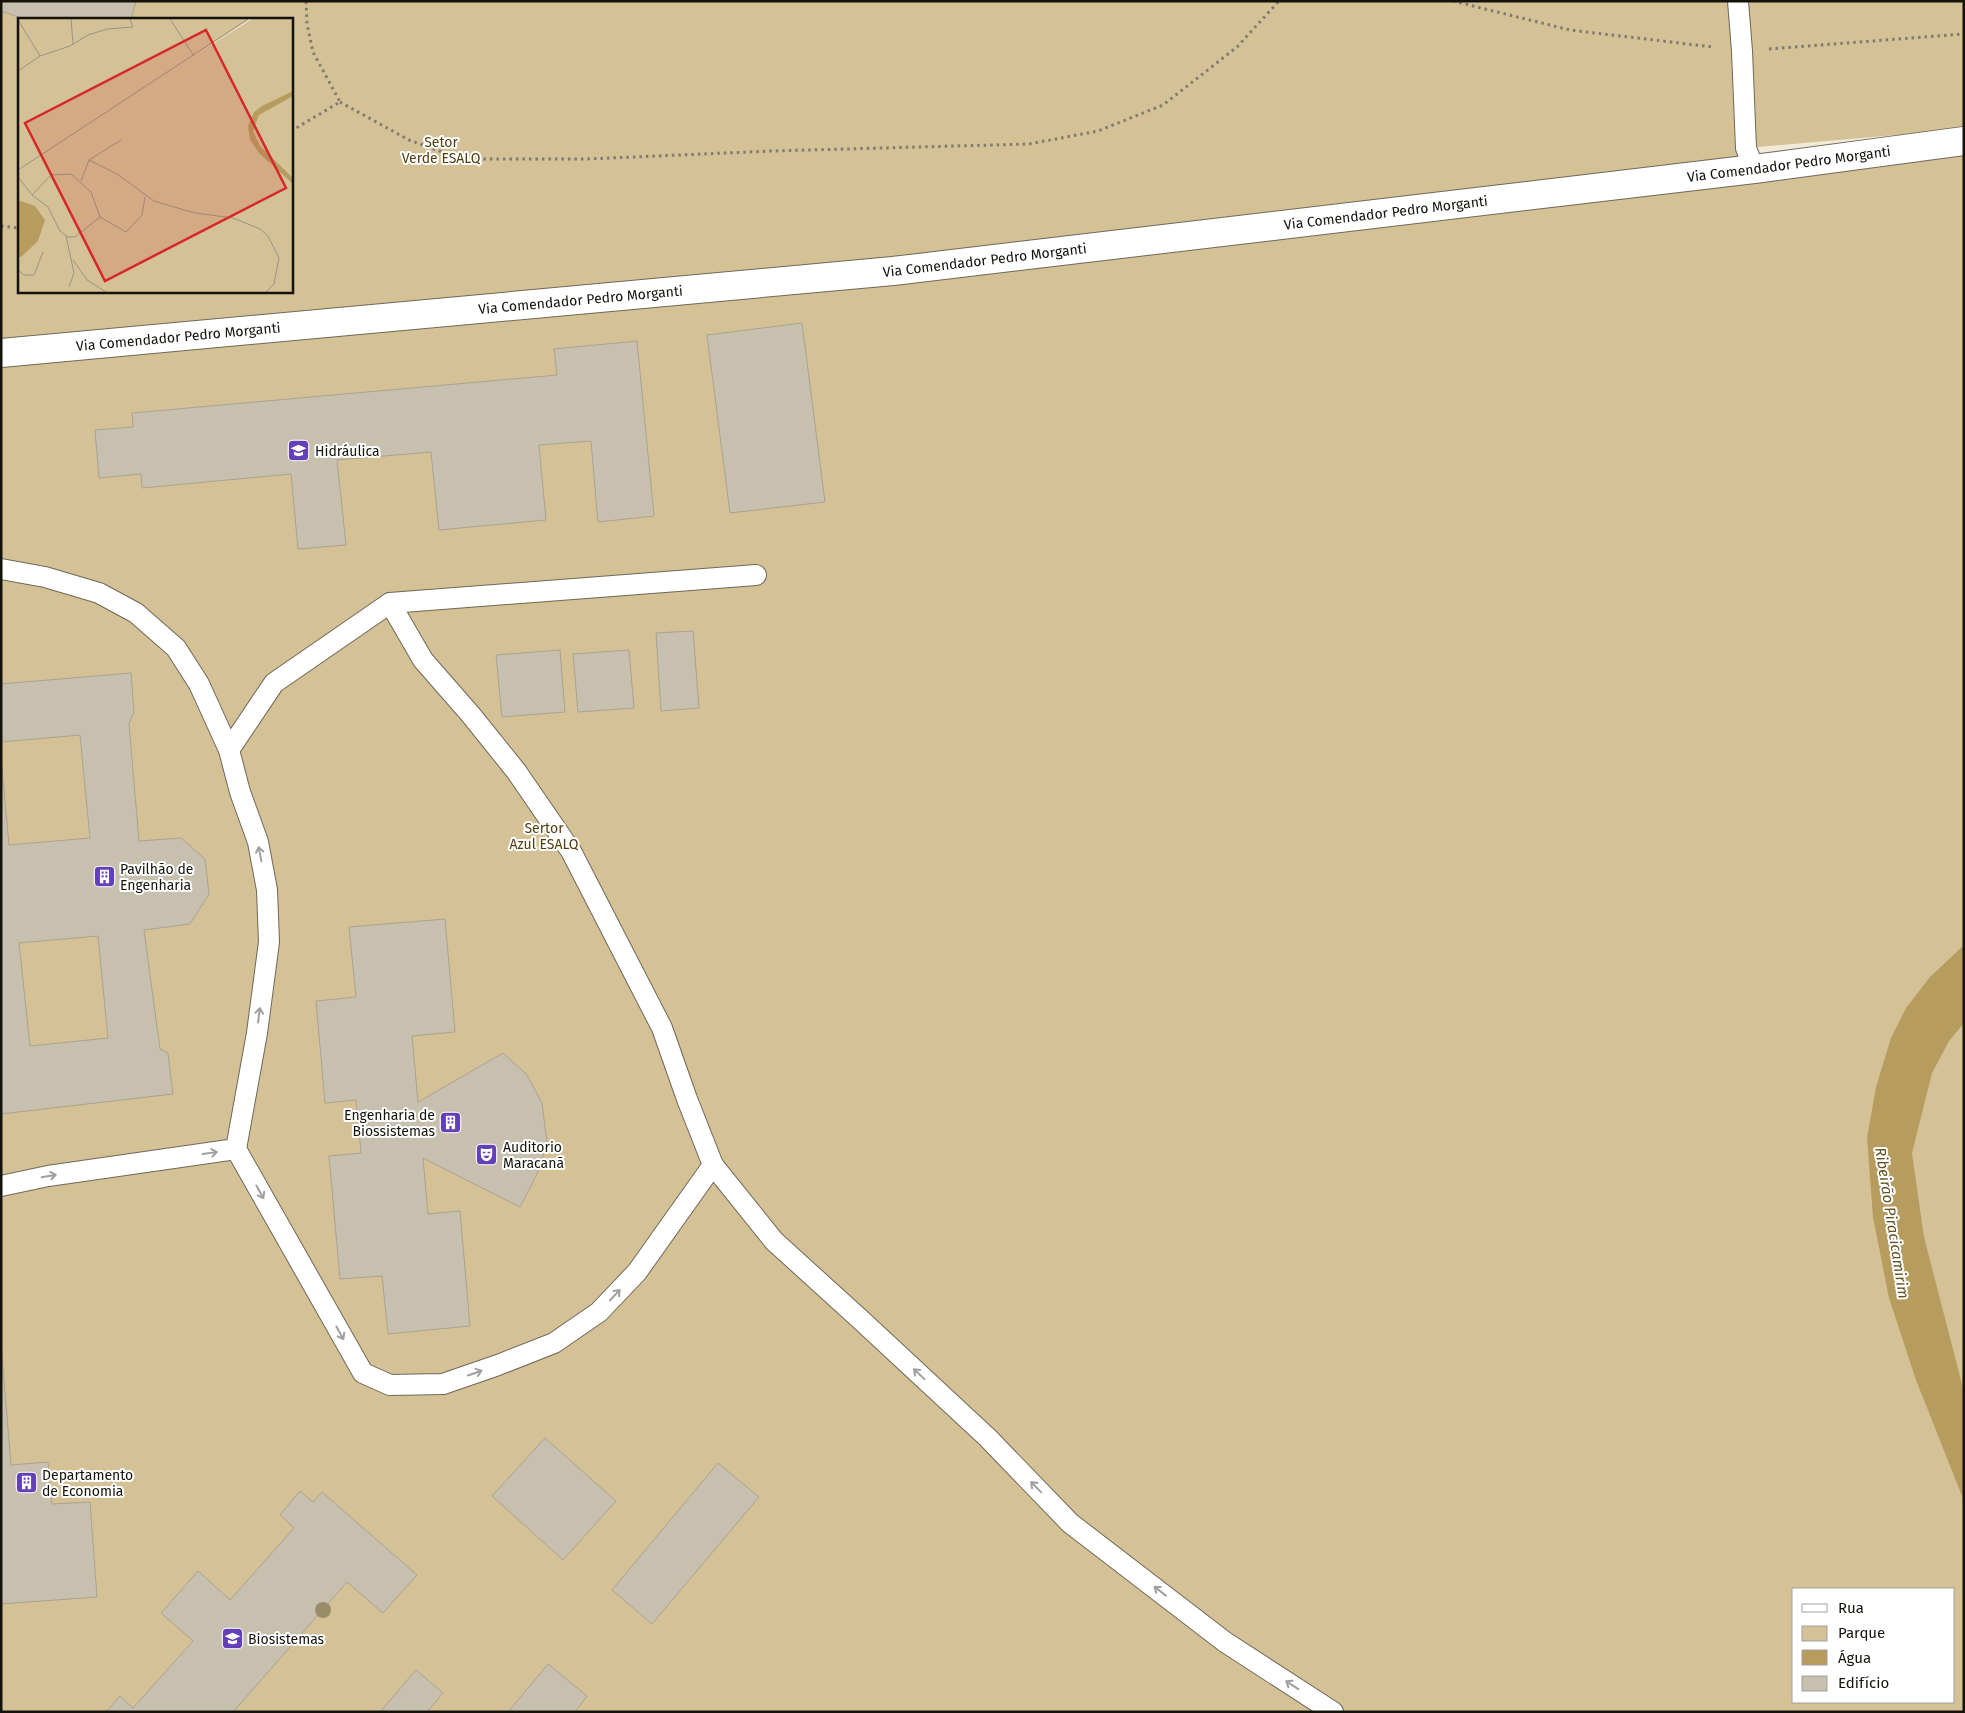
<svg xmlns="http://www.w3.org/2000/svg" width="1965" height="1713" viewBox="0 0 1965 1713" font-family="'Fira Sans',sans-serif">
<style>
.green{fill:#d4c196;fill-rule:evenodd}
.water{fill:#b79c60}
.building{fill:#c7c0af;stroke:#aaa292;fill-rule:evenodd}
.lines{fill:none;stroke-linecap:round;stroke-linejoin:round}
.service-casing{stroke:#6f6859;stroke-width:22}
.tertiary-casing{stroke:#6f6859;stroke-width:30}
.path{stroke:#807a6f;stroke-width:3;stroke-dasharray:2.5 4;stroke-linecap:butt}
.service{stroke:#fff;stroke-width:20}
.tertiary{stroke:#fff;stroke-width:28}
.tree{fill:#9a8c69}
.oneway{stroke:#a1a09e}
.labels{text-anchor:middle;stroke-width:4;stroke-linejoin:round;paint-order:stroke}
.park-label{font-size:14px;fill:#523f0e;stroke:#fff}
.street-label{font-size:14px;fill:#15120c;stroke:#fff}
.poi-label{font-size:14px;fill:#15120c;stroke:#fff;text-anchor:start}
.water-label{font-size:15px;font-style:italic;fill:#645022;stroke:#fff}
.inset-road{fill:none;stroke:#9a9486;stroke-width:1}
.view{fill:#d62828;fill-opacity:0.15;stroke:#d62828;stroke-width:2.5}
.inset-edge{fill:none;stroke:#15120c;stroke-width:2.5}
</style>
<rect width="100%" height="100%" fill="#f2ead8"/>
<path class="green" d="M1 1H1964V129L1746 148 1754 169 1964 148V1712H1ZM19 19H291V291H19ZM1794 1589H1954V1702H1794Z"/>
<polygon class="water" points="1964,945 1964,1023 1949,1041 1932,1073 1912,1153 1924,1237 1964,1392 1964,1501 1916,1380 1889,1298 1873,1217 1867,1138 1876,1087 1891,1038 1906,1008 1930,977"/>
<g class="building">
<polygon points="1,1 136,1 131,19 24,19 1,11"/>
<polygon points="802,323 825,502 730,513 707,335"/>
<polygon points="637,341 654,516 598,522 591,441 539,445 546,520 439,530 431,452 337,460 346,545 298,549 291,474 142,488 141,474 99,478 95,430 133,427 132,413 557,375 554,349"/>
<polygon points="693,631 699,708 661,711 656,633"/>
<polygon points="560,650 565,712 502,717 496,655"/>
<polygon points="629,650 634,708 578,712 573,654"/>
<path d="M131 673 134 712 129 724 139 841 181 838 205 859 209 894 190 924 144 930 160 1049 168 1053 173 1094 1 1114V758L9 845 90 838 80 735 1 742V684ZM98 936 108 1038 30 1046 19 943Z"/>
<polygon points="445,919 455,1032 412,1036 418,1102 503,1053 527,1075 542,1103 547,1143 537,1174 520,1207 423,1158 428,1214 460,1211 470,1326 388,1334 382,1276 340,1279 329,1156 361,1153 356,1100 325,1103 316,1001 356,997 349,927"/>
<polygon points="1,1344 11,1465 48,1462 52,1504 90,1502 97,1597 1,1604"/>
<polygon points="545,1438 616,1501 563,1560 492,1496"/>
<polygon points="718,1463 759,1497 652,1624 612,1590"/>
<polygon points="300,1491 313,1502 322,1492 417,1575 383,1613 347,1582 233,1712 106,1712 120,1696 133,1708 193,1641 161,1613 198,1571 230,1600 294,1528 280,1515"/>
<polygon points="548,1664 587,1696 575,1712 508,1712"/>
<polygon points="416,1670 443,1693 427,1712 380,1712"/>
</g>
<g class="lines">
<defs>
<g id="service">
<polyline points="1738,1 1742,51 1746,148 1754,169"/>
<polyline points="1,569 45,577 99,593 136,613 176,648 199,684 229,750 240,792 258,842 267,890 269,942 257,1033 236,1149 48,1176 1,1186"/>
<polyline points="390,603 756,575"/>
<polyline points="229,750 274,683 390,603 423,660 471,715 516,771 571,851 662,1028 687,1099 713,1165 774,1241 861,1320 988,1438 1070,1523 1225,1642 1333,1712"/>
<polyline points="236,1149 363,1373 390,1385 443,1384 498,1365 554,1343 599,1312 637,1272 713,1165"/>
</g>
<g id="tertiary">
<path id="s1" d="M1 353 893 271 1754 169 1964 141"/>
</g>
</defs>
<use href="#service" class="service-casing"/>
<use href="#tertiary" class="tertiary-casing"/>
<g class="path">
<polyline points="1453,1 1570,30 1713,47"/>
<polyline points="1769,49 1964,34"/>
<polyline points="340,102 409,140 442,152 478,159 587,159 772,151 1029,144 1098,131 1163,105 1237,47 1279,1"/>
<polyline points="291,131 340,102 313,52 307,24 306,1"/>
<polyline points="1,226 19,228"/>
</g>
<use href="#service" class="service"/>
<use href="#tertiary" class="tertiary"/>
</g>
<circle class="tree" cx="323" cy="1610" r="8"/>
<defs><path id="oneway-shaft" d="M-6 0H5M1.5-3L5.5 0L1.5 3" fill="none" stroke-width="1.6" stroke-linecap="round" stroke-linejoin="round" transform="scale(1.25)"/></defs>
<g class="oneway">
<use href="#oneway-shaft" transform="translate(260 854) rotate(-101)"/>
<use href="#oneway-shaft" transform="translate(259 1015) rotate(-83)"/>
<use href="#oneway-shaft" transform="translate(210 1153) rotate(-8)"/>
<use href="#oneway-shaft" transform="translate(49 1176) rotate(-10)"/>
<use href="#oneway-shaft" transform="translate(260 1192) rotate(61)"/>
<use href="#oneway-shaft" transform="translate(615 1295) rotate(-47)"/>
<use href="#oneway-shaft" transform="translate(340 1333) rotate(61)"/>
<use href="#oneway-shaft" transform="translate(475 1373) rotate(-19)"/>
<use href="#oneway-shaft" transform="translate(919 1374) rotate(-137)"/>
<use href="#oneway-shaft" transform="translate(1036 1487) rotate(-134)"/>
<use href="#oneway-shaft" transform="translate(1160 1591) rotate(-142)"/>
<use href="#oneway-shaft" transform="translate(1292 1685) rotate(-147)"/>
</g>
<defs>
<symbol id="university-square" viewBox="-11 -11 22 22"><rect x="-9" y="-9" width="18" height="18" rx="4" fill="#6340b8" stroke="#fff"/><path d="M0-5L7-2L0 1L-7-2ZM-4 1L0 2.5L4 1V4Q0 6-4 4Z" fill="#fff"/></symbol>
<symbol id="building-square" viewBox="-11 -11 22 22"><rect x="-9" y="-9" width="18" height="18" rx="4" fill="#6340b8" stroke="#fff"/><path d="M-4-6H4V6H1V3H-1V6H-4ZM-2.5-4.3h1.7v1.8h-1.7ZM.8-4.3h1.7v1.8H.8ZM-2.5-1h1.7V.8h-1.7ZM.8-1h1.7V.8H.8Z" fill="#fff"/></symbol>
<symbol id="theatre-square" viewBox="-11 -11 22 22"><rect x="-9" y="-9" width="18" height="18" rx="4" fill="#6340b8" stroke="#fff"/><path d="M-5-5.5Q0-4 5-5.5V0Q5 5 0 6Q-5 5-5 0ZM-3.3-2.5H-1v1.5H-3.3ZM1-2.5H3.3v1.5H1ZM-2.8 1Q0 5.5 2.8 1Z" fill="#fff"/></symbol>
</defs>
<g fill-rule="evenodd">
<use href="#university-square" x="286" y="438" width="25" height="25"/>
<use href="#building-square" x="92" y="864" width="25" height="25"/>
<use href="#building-square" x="438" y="1110" width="25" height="25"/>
<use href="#theatre-square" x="474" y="1142" width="25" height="25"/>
<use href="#building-square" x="14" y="1470" width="25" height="25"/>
<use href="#university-square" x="220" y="1626" width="25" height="25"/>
</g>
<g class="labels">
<g class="park-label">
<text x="441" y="147">Setor<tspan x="441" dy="16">Verde ESALQ</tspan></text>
<text x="544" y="833">Sertor<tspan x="544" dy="16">Azul ESALQ</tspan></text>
</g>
<g class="street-label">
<text dy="5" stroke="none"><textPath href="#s1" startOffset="1798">Via Comendador Pedro Morganti</textPath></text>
<text dy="5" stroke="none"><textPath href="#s1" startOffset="1392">Via Comendador Pedro Morganti</textPath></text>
<text dy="5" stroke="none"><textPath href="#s1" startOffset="988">Via Comendador Pedro Morganti</textPath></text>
<text dy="5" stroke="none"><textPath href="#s1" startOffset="582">Via Comendador Pedro Morganti</textPath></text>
<text dy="5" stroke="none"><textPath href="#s1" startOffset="178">Via Comendador Pedro Morganti</textPath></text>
</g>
<g class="poi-label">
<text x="315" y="456">Hidráulica</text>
<text x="120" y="874">Pavilhão de<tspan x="120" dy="16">Engenharia</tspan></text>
<text x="435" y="1120" text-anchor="end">Engenharia de<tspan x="435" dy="16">Biossistemas</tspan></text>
<text x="503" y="1152">Auditorio<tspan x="503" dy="16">Maracanã</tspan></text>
<text x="42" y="1480">Departamento<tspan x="42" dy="16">de Economia</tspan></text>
<text x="248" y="1644">Biosistemas</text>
</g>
<g class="water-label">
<text transform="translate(1892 1223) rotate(81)" y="5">Ribeirão Piracicamirim</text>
</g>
</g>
<g transform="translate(18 18)">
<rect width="275" height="275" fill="#f2ead8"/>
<path d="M0 1H232L176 38 234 1H275V274H0Z" fill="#d4c196"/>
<path d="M275 73V78L241 97 235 113 242 128 275 160V166L242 136 232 122 230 108 236 94 244 88ZM0 182 17 188 27 202 20 223 3 239H0Z" fill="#b79c60"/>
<path class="inset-road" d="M53 1 55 26M152 1 176 38M0 2 22 38M0 53 22 38 52 28 70 17 89 11 115 9 112 1M71 142 103 122M0 152 230 1M0 159 14 177 30 189 42 213 50 219H57L82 199 73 174 53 156 33 157 14 177M63 163 71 142 99 156 136 183 177 195 215 200 242 211 250 218 261 240 256 266 248 274M82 199 108 214 124 197 127 179M48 218 56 255 51 269M55 242 69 262 88 274M0 252 6 257H16L25 234"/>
<path class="view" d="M188 12 268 170 87 263 7 105Z"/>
<rect width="275" height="275" class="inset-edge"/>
</g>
<rect width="1965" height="1713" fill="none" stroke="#15120c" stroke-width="5"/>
<rect x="1792" y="1588" width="162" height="115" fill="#ffffff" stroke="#a1a09e"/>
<rect x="1802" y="1604" width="25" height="8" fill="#ffffff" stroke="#a1a09e"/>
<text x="1838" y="1613" font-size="15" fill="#15120c">Rua</text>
<rect x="1802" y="1626" width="25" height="15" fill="#d4c196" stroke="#a1a09e"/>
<text x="1838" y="1638" font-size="15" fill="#15120c">Parque</text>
<rect x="1802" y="1650" width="25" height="15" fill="#b79c60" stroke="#a1a09e"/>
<text x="1838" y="1663" font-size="15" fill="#15120c">Água</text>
<rect x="1802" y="1676" width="25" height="15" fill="#c7c0af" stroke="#a1a09e"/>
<text x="1838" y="1688" font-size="15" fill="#15120c">Edifício</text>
</svg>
